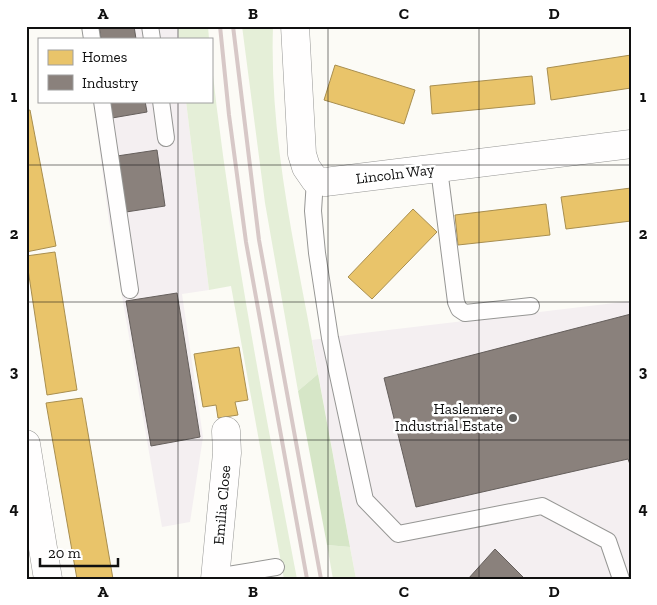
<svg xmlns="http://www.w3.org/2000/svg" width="657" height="605" viewBox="0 0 657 605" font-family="'Zilla Slab',serif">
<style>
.industrial{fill:#f4eff1}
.green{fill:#e5efd8}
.forest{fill:#d6e6c7}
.homes{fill:#e9c46a;stroke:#a88e4f}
.industry{fill:#8a817c;stroke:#655f5c}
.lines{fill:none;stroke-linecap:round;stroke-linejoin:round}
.lane-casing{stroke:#969694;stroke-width:18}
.street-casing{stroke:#969694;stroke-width:29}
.lane{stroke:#fffefe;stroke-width:16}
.street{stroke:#fffefe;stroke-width:28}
.rail{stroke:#d7c8c7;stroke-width:4}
.grid{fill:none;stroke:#101010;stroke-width:1;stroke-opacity:0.55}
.poi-dot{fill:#636260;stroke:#fff;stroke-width:2}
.labels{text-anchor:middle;stroke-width:5;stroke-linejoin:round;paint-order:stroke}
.street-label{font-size:15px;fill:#101010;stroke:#fff}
.poi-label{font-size:15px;fill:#101010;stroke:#fff;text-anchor:end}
.neatline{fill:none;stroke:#101010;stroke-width:2}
.grid-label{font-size:16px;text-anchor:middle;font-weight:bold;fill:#101010}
</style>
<rect width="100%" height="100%" fill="#fcfbf6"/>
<g class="industrial">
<polygon points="82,26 177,26 179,39 84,39"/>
<polygon points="93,101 186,101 209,290 182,294 203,437 190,522 162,527 109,221"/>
<polygon points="631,301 631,579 356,579 312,340 355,334"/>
</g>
<g class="green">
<polygon points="178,26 208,26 209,39 179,39"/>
<path d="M242 26H273C269 143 298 260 318 374L298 391 265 203Z"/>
<path d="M211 58C230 233 264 406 297 579H284L231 286 209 290 186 101H211Z"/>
<polygon points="327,545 350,547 356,579 333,579"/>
</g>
<polygon class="forest" points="318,374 350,547 327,545 298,391"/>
<g class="homes">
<polygon points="631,55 631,88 551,100 547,68"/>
<polygon points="335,65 415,90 404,124 324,100"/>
<polygon points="532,76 535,104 432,114 430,86"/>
<polygon points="30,110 56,246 26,252 26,111"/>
<polygon points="631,188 631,221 566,229 561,197"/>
<polygon points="546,204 550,235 458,245 455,215"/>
<polygon points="413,209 437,232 372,299 348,277"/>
<polygon points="55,252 77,390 47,395 26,256"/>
<polygon points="239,347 248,400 235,402 238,415 218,418 216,405 203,407 194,354"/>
<polygon points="82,398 113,579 77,579 46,403"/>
</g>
<g class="industry">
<polygon points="99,26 134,26 136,39 101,39"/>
<polygon points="110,101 145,101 147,112 112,118"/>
<polygon points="157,150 165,206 126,212 117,156"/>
<polygon points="177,293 200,437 151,446 126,301"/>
<polygon points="631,314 631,467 628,459 416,507 384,378"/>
<polygon points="495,549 525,579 468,579"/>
</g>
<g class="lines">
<defs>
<g id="lane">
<polyline points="90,26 92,39"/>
<polyline points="150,26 152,39"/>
<polyline points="102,101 130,290"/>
<polyline points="161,101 166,138"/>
<polyline points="439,169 456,302 459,309 465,313 531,306"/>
<polyline points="315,180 313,211 317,253 330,338 365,500 398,534 542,506 608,541 621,579"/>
<polyline points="216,577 276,567"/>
</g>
<g id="street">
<polyline points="295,26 302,154 306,167 315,180 325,182 631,144"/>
<polyline points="26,444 48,579"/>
<polyline points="215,579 227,453 226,431"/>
</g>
</defs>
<use href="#lane" class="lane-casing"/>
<use href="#street" class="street-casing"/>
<use href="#lane" class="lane"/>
<use href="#street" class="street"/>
<g class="rail">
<polyline points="220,26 229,115 246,242 307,579"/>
<polyline points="233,26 259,240 321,579"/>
</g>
</g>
<path class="grid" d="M178 26V39M328 26V579M479 26V579M178 101V579M26 165H631M26 302H631M26 440H631"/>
<circle class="poi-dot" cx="513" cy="418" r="5"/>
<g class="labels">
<g class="street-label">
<text transform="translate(395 174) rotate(-7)" y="5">Lincoln Way</text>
<text transform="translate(222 505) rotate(-85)" y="5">Emilia Close</text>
</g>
<g class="poi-label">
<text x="503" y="414">Haslemere<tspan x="503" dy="17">Industrial Estate</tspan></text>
</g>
</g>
<rect width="657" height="605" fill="none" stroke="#ffffff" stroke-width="55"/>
<rect x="38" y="38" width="175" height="65" fill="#ffffff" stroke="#9f9f9f"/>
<rect x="48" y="50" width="25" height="15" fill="#e9c46a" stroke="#9f9f9f"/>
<text x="82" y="62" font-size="15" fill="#101010">Homes</text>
<rect x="48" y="75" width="25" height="15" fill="#8a817c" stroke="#9f9f9f"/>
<text x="82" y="88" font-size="15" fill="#101010">Industry</text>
<path d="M40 558v8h78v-8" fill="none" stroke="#101010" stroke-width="2.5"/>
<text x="48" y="558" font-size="15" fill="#101010" stroke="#ffffff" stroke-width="4" paint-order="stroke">20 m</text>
<rect x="28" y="28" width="602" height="550" class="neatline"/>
<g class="grid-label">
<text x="103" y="19">A</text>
<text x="253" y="19">B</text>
<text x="404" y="19">C</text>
<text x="554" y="19">D</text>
<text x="14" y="102">1</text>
<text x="643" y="102">1</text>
<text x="14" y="239">2</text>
<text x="643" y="239">2</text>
<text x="14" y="377">3</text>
<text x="643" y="377">3</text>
<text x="14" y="514">4</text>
<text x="643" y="514">4</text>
<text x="103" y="597">A</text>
<text x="253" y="597">B</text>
<text x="404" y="597">C</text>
<text x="554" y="597">D</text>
</g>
</svg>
